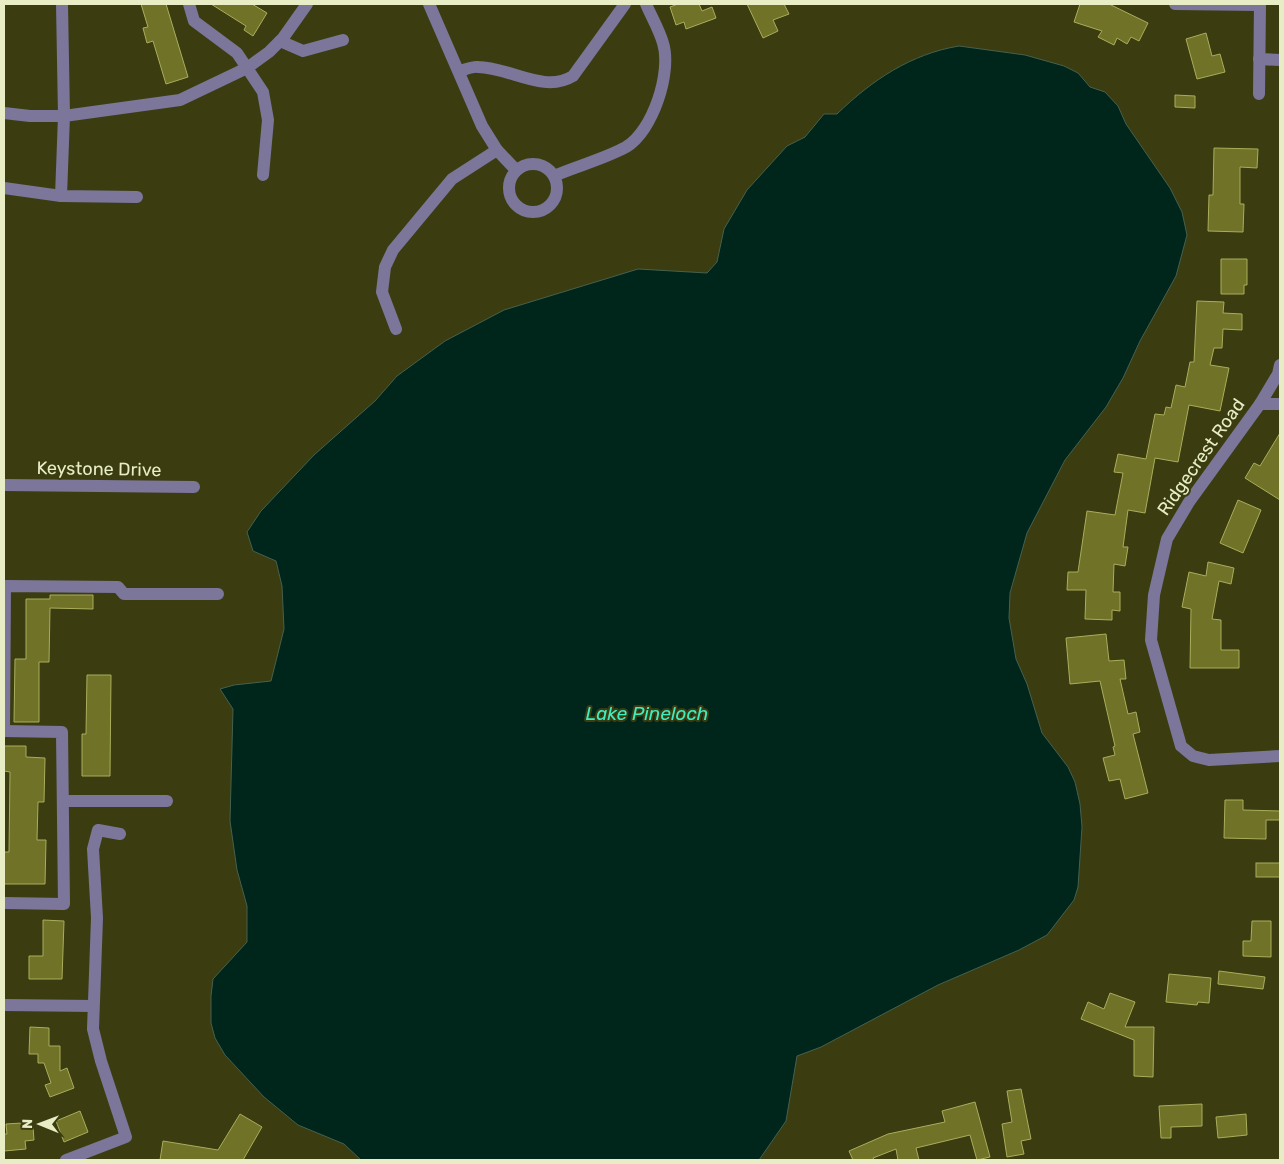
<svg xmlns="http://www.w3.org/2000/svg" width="1284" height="1164" viewBox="0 0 1284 1164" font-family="Rubik,sans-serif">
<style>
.water{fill:#00251b;stroke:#46614e}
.building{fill:#6f7227;stroke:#a9ae5c}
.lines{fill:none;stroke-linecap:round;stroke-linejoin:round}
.minor{stroke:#7c769a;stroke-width:12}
.labels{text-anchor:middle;stroke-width:4;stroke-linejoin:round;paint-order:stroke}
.street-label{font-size:18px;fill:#e9edc5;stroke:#3b3d11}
.water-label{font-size:19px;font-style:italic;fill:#3eeec3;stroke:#3b3d11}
</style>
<rect width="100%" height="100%" fill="#3b3d11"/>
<path class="water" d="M959 46 1025 55 1064 66 1078 73 1090 87 1105 92 1118 106 1126 124 1170 188 1182 212 1187 235 1176 276 1140 341 1123 378 1106 407 1065 460 1027 533 1010 593 1009 618 1016 659 1027 684 1042 733 1068 767 1075 782 1080 804 1082 827 1078 887 1074 900 1047 935 1019 950 938 985 821 1047 797 1056 786 1121 759 1160H361L344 1144 298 1125 264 1097 225 1055 215 1038 211 1023V996L213 979 247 942V906L237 870 230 821 233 709 220 689 234 685 271 681 284 629 282 586 276 561 253 551 247 532 261 511 314 455 375 401 397 376 445 341 504 310 638 269 707 273 717 262 724 229 747 190 787 146 805 137 824 114H837C872 80 911 54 959 46Z"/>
<g class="building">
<polygon points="141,4 166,4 188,77 166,84 153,41 147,43 143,28 148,27"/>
<polygon points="211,4 252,4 267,13 253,36 244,30 246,26"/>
<polygon points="678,4 699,4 702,11 712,7 716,18 686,29 684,22 676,25 670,7"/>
<polygon points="747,4 784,4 789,14 773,20 778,31 763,38"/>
<polygon points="1080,4 1109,4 1148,23 1139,41 1131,37 1127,44 1117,38 1114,45 1098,37 1102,31 1074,22"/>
<polygon points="1206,33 1212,56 1220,54 1225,72 1197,79 1186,39"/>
<polygon points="1175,95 1195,96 1195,108 1175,107"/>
<polygon points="1214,148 1258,149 1257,168 1240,167 1240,204 1244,204 1243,232 1208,231 1209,195 1213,195"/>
<polygon points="1221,259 1247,259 1247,285 1244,285 1244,294 1221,294"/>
<polygon points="1197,301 1224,302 1223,313 1242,314 1242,330 1223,329 1222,348 1214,348 1210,365 1229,368 1220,411 1189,405 1178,462 1155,458 1145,513 1128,510 1123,547 1128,547 1125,566 1114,564 1113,592 1120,592 1120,611 1112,610 1112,620 1085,619 1086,590 1067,590 1068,572 1078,572 1087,511 1115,515 1123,473 1114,472 1118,454 1146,459 1155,414 1164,415 1166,407 1171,408 1176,385 1185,387 1190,362 1194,362"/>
<polygon points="1280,433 1280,500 1245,478 1254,463 1260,466"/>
<polygon points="1238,500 1261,510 1243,553 1220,543"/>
<polygon points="1208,562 1234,568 1231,584 1219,581 1212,619 1221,620 1221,650 1239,650 1239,668 1190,668 1191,609 1182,607 1189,572 1206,576"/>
<polygon points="50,595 93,595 93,609 50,608 49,662 39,662 39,722 14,722 15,659 26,659 26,599 50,599"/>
<polygon points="1106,634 1109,661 1124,660 1126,679 1120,679 1128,714 1136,712 1140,732 1133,734 1148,793 1125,799 1120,779 1109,781 1103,758 1115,755 1113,747 1115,746 1100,681 1070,684 1066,638"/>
<polygon points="87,675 111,675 110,776 82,776 82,734 86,734"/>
<polygon points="4,746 26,746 26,757 45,758 44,802 38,802 37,840 46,840 45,884 4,884 4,852 9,852 10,772 4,771"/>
<polygon points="1225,800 1243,800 1243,810 1280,811 1280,820 1266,820 1266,839 1224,838"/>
<rect x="1256" y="863" width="24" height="14"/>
<polygon points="43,920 64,921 62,979 29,979 29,956 43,956"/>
<polygon points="1252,921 1271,921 1271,957 1243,956 1243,941 1251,941"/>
<polygon points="1219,971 1265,977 1263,989 1218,984"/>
<polygon points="1169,974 1211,978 1209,1003 1198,1002 1197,1005 1166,1002"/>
<polygon points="1110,993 1135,1002 1125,1027 1154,1027 1153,1077 1134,1076 1134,1040 1081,1019 1088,1002 1104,1009"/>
<polygon points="30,1027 49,1028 49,1046 60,1046 60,1071 67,1068 74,1088 50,1097 45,1085 51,1083 44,1063 38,1063 38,1054 29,1054"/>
<polygon points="1021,1089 1031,1139 1021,1141 1024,1154 1007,1157 1002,1124 1012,1122 1007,1091"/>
<polygon points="975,1102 990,1157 977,1160 970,1135 916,1148 919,1160 898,1160 896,1149 873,1158 874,1160 853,1160 849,1151 888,1134 945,1122 942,1111"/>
<polygon points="1202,1104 1202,1126 1171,1127 1171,1138 1161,1138 1159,1106"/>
<polygon points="80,1111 88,1132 64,1142 56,1121"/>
<polygon points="240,1114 262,1127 243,1160 160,1160 163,1141 218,1150"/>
<polygon points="1246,1114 1247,1135 1218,1138 1216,1117"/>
<polygon points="22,1123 22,1128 33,1127 34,1140 25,1141 26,1149 4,1151 4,1134 7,1134 6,1124"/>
</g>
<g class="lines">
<g class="minor">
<polyline points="189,4 194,21 237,53 263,92 268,120 263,175"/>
<polyline points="429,4 482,126 497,150 516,170"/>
<polyline points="1175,4 1260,5"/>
<polyline points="280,41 303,51 343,40"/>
<polyline points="1259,59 1280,60"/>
<path d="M459 71C465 70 472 66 478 67 509 67 544 94 573 76L625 4"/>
<polyline points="1259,94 1260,4"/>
<polyline points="4,113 30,116 64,116 180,100 247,68 269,52 283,38 307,4"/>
<circle cx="533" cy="188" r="24"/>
<path d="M554 176C577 166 604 159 626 147 653 131 672 72 663 43 659 29 651 16 646 4"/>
<polyline points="4,188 61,196 137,197"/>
<polyline points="61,196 64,116 62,4"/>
<polyline points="396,329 382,292 385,267 393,250 452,179 497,150"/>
<polyline points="1280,365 1278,374 1260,404 1189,502 1167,539 1154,595 1151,640 1181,746 1193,756 1209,760 1280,756"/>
<polyline points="1260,404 1280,404"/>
<polyline points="4,485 194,487"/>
<polyline points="4,729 5,586 118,587 124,594 218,594"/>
<polyline points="4,731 62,732 64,904 4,903"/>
<polyline points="63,801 167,801"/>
<polyline points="4,1005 93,1006"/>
<polyline points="66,1160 126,1137 101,1061 93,1029 97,918 93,849 98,830 120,834"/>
</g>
</g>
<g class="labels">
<g class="street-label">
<text transform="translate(1201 457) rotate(-55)" y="6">Ridgecrest Road</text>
<text transform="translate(99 469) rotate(1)" y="6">Keystone Drive</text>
</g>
<g class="water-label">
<text x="647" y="720">Lake Pineloch</text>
</g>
</g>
<rect width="1284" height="1164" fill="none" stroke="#e9edc5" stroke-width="10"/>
<g transform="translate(40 1124) rotate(271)" stroke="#3b3d11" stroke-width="4" paint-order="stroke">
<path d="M0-4L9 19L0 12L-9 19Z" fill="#e9edc5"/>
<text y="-8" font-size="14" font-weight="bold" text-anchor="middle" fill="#e9edc5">N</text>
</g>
</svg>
